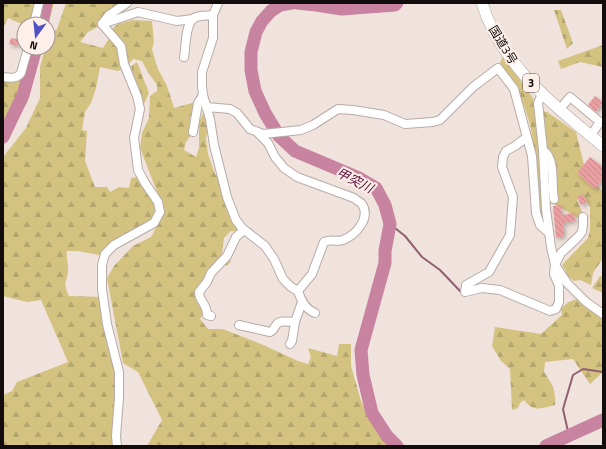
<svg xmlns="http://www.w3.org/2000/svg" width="606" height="449" viewBox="0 0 606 449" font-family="'Titillium Web','Noto Sans JP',sans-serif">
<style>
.forest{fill:url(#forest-firs)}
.cemetery{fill:url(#cemetery-stones)}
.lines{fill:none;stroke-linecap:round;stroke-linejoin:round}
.stream{stroke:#916073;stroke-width:2}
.river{stroke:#c7839f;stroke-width:13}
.building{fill:url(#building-back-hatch);filter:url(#shadow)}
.minor-casing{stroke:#b8aba5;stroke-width:10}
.highway-casing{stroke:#b8aba5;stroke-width:12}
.minor{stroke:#fff;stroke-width:8}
.highway{stroke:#fff;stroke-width:11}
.labels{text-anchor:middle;stroke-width:4;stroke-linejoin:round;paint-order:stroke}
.shield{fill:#fdefe9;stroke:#58514e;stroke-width:1}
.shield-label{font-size:11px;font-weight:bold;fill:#120d0c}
.street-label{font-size:12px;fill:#120d0c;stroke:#fdefe9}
.water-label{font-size:13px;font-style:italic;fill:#5f0d39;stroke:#fdefe9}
</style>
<defs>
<pattern id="forest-firs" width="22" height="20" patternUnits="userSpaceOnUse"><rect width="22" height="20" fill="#d4c281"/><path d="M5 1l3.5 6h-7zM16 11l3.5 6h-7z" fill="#b5a66e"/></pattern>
<pattern id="cemetery-stones" width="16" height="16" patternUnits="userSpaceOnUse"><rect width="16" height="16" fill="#d4c281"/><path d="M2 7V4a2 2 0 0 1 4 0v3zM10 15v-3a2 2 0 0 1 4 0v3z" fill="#b5a66e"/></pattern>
<pattern id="building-back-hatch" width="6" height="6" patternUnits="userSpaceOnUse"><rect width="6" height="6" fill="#eb9fa0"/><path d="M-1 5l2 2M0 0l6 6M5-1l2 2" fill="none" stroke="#c88889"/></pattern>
<filter id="shadow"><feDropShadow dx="2" dy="2" stdDeviation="2" flood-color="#0004"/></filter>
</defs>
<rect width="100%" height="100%" fill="#f0e2dc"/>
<g class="forest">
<polygon points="3,3 54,3 48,25 24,25 8,18 3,28"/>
<path d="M66 3H134L98 27 88 32 80 42 103 48 110 37 119 50 124 68 118 71 100 67 96 88 91 103 85 112 82 130 87 131 85 161 95 187H107L110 192 119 187 129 188 131 178 143 176 156 205 155 215 151 223 137 232 114 251 104 256 78 251H67C66 257 68 262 68 268 69 282 61 279 69 296L103 297 119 374 117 446H3V395L12 391 17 382 68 362 41 300 27 302 3 296V157L26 128 40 98V67L45 49 48 48 49 37 57 29Z"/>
<polygon points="132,20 152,21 154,42 152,49 157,67 167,86 174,108 196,102 190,117 190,136 186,142 184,150 196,157 199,148 199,123 203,113 208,125 206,139 208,154 215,174 229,193 243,232 231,231 224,238 222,253 231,261 228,265 221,266 215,273 209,286 199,295 205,311 200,319 208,329 223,329 261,344 298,361 308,364 311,357 308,348 337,356 339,344 351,344 351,366 361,401 378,434 388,446 147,446 162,420 138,372 123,363 107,278 114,266 133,246 151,237 159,222 163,207 140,148 142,133 149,118 150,96 157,91 157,85 148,72 142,61 133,59 127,66 111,30 118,24"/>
<polygon points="603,45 603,67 580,62 561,69 558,61"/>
<polygon points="503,56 533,98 534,109 547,112 576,132 587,177 603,191 603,258 593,273 591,285 580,280 574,281 569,277 562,265 588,238 590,230 590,207 585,198 580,195 577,200 584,216 581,220 555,204 549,203 551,228 540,221 538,202 537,165 530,124 519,91 500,63"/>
<polygon points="3,77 32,81 28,101 19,116 3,134"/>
<polygon points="600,276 603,277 603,293 592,288"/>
<path d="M579 298 603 317V372L590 384 573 359 545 362 544 372C552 384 556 389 555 405 541 408 534 413 524 400L520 403 518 408 512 410 510 369 501 361 492 346 495 327 541 334 562 315 561 308 569 302Z"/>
</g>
<g class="cemetery">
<polygon points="554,10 561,10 573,43 567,49"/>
<polygon points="137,62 149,93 143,106 131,66"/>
</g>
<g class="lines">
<g class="stream">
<polyline points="390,224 405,236 422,257 440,270 461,292"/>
<polyline points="569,436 563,409 573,375 583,369 603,372"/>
</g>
<g class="river">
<polyline points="292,3 280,5 271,11 262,21 256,32 251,52 251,70 255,91 265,113 279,136 295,151 359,178 376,188 385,205 390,224 385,251 385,263 361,350 363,375 372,413 387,436 397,446"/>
<polyline points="297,3 316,5 342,9 395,5 397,3"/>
<polyline points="42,24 46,3"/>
<polyline points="3,137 23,95 36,48"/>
<polyline points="546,446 603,420"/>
</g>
</g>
<g class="building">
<polygon points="11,38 20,40 18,46 9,44"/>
<polygon points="595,96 603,102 596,112 588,105"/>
<polygon points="590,157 603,167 603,179 595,189 577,173"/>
<polygon points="583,194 587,203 581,205 577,197"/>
<polygon points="561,205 562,215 574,213 575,221 563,223 564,234 563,234 563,237 556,238 553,206"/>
</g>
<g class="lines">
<defs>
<g id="minor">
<path d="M218 3 213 15V38L202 72V86L203 95 210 119 214 145 227 197 236 220 242 228 265 246 274 259 283 279 291 287 298 291 312 274 324 242C331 239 337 242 343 240 356 235 371 218 362 204 360 202 356 200 354 198L297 177 284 168 275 157 268 143 257 132"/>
<polyline points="34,24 39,3"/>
<polyline points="102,24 138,12 177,21 193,19"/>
<path d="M184 57C186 47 185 24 194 18 200 15 207 16 213 15"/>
<path d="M3 77C10 78 17 79 21 73L28 48"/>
<polyline points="542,94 538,103 543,150 546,209 551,247 555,265 567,283 586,302 603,314"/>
<polyline points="206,107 230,109 237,113 250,129 263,134 301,130 313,125 338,109 353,110 384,115 405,124 433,122 440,120 473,87 498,68 514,89 532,156 536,213 540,225 549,233"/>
<polyline points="560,109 570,97 600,122 591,135"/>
<polyline points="193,132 198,103 203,95"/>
<polyline points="527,137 515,146 506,151 503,157 502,167 513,197 510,235 489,272 466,285 465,292 482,288 500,290 550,311 556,309 559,302 559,286 554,274 555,265 561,253 578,237 582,232 583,225 583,217"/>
<path d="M544 151C556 160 551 185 554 199"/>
<path d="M298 291C301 300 305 309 315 313"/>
<path d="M211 316 207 315C207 303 199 302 199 292L207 282 211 273 227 256 236 237 244 230"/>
<path d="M239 325 270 332C275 330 273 328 277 324 280 320 290 322 295 322"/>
<polyline points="290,344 292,341 295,322 302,302"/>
<polyline points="117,446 116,436 119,398 119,372 107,324 102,289 102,265 105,254 114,245 154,223 160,212 158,202 145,183 138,170 134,138 140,109 137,96 124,64 121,46 102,24 109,15 127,3"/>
</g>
<path id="highway" d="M482 3C501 66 555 106 603 146"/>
</defs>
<use href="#minor" class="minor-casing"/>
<use href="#highway" class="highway-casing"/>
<use href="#minor" class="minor"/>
<use href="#highway" class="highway"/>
</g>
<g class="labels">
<rect class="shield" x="523" y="74" width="16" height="18" rx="3"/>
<g class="shield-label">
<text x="531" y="87">3</text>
</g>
<g class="street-label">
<text transform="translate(503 45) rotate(59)" y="4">国道3号</text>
</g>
<g class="water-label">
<text transform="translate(355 180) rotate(27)" y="5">甲突川</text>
</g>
</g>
<rect width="606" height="449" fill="none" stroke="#120d0c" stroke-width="8"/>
<g transform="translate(36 36) rotate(195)"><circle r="19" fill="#fdefe9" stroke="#9f9591"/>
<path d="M0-3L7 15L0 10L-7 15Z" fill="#5050c6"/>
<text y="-6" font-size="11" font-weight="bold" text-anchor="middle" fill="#120d0c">N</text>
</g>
</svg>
